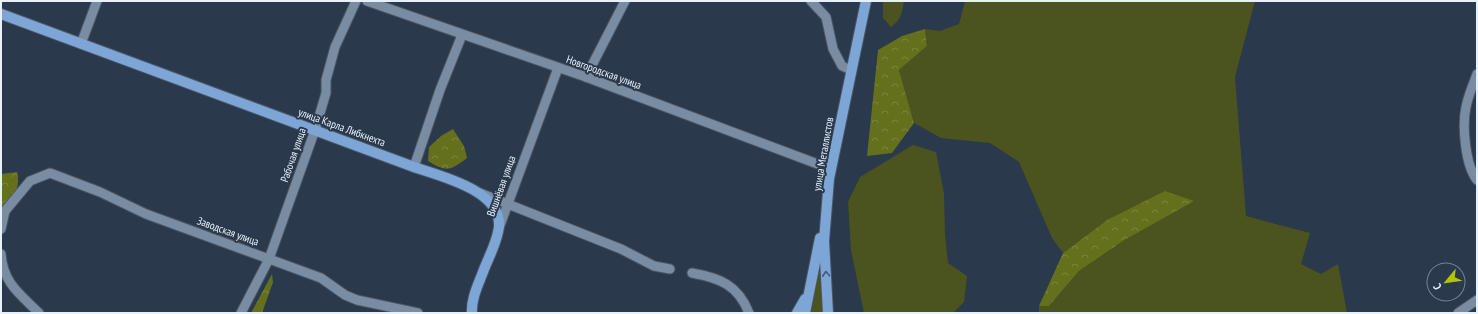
<svg xmlns="http://www.w3.org/2000/svg" width="1478" height="314" viewBox="0 0 1478 314" font-family="'PT Sans Narrow',sans-serif">
<style>
.grass{fill:#4b541e}
.forest{fill:url(#forest-crowns)}
.lines{fill:none;stroke-linecap:round;stroke-linejoin:round}
.minor-casing{stroke:#495666;stroke-width:11}
.primary-casing{stroke:#495666;stroke-width:12}
.minor{stroke:#7a8ca2;stroke-width:9}
.primary{stroke:#7da5d6;stroke-width:10}
.oneway{stroke:#435975}
.labels{text-anchor:middle;stroke-width:4;stroke-linejoin:round;paint-order:stroke}
.street-label{font-size:11px;fill:#e7f1fd;stroke:#2a394b}
</style>
<defs>
<pattern id="forest-crowns" width="20" height="18" patternUnits="userSpaceOnUse"><rect width="20" height="18" fill="#64701c"/><path d="M2 6a3 3 0 1 1 6 0M12 15a3 3 0 1 1 6 0" fill="none" stroke="#7a853e"/></pattern>
</defs>
<rect width="100%" height="100%" fill="#2a394b"/>
<g class="grass">
<path d="M883 1H904C902 13 901 20 891 27L883 18Z"/>
<polygon points="965,1 1255,1 1235,77 1246,216 1310,233 1301,264 1321,274 1338,264 1347,313 1039,313 1039,306 1049,306 1079,271 1123,241 1193,201 1107,220 1063,253 1052,238 1019,162 990,143 941,138 914,123 899,70 927,46 925,29 940,31 959,24"/>
<polygon points="913,145 936,152 944,194 945,234 948,263 967,276 964,302 953,313 864,313 851,250 848,202 860,177"/>
<polygon points="818,272 821,272 823,313 811,313"/>
</g>
<g class="forest">
<polygon points="925,29 927,46 899,70 914,123 892,153 867,156 878,50 902,36"/>
<path d="M453 129 464 146 467 158C451 170 447 173 428 161L429 147 441 136Z"/>
<path d="M17 172C22 189 9 206 1 221V174Z"/>
<polygon points="1165,191 1194,201 1123,241 1079,271 1049,306 1039,306 1063,253 1107,220"/>
<polygon points="272,274 273,282 262,313 251,313"/>
</g>
<g class="lines">
<defs>
<g id="minor">
<polyline points="367,1 586,77 831,169"/>
<polyline points="811,1 826,17 833,49 842,66 851,70"/>
<polyline points="81,44 97,1"/>
<path d="M1477 74C1473 85 1468 96 1466 107 1462 125 1465 165 1477 180"/>
<polyline points="586,77 625,1"/>
<polyline points="414,167 440,90 462,35"/>
<polyline points="480,193 621,249 654,266 670,269"/>
<polyline points="499,228 558,68"/>
<polyline points="1,229 5,211 30,181 50,173 100,192 146,214 321,278 345,295 357,300 418,313"/>
<path d="M1 254C3 283 20 294 39 313"/>
<path d="M692 273C720 278 738 285 749 313"/>
<polyline points="241,313 269,259 315,130 326,93 326,80 335,47 356,1"/>
<polyline points="1458,313 1477,300"/>
</g>
<g id="primary">
<path d="M1 14 414 167C440 176 501 190 499 226 498 241 488 258 483 272 478 285 471 299 472 313"/>
<polyline points="797,313 805,299"/>
<polyline points="805,313 820,238"/>
<polyline points="828,313 824,241 829,179 866,1"/>
</g>
</defs>
<use href="#minor" class="minor-casing"/>
<use href="#primary" class="primary-casing"/>
<use href="#minor" class="minor"/>
<use href="#primary" class="primary"/>
</g>
<defs><path id="oneway-chevron" d="M-2-3.5L2.5 0L-2 3.5" fill="none" stroke-width="1.6" stroke-linecap="round" stroke-linejoin="round"/></defs>
<use class="oneway" href="#oneway-chevron" transform="translate(826 274) rotate(-93)"/>
<g class="labels">
<g class="street-label">
<text transform="translate(604 72) rotate(20)" y="4">Новгородская улица</text>
<text transform="translate(342 127) rotate(20)" y="4">улица Карла Либкнехта</text>
<text transform="translate(823 154) rotate(-80)" y="4">улица Металлистов</text>
<text transform="translate(293 155) rotate(-71)" y="4">Рабочая улица</text>
<text transform="translate(501 186) rotate(-70)" y="4">Вишнёвая улица</text>
<text transform="translate(228 231) rotate(20)" y="4">Заводская улица</text>
</g>
</g>
<rect width="1478" height="314" fill="none" stroke="#e7f1fd" stroke-width="4"/>
<g transform="translate(1446 282) rotate(241)"><circle r="19" fill="#2a394b" stroke="#768392"/>
<path d="M0-3L7 15L0 10L-7 15Z" fill="#afc505"/>
<text y="-6" font-size="11" font-weight="bold" text-anchor="middle" fill="#e7f1fd">С</text>
</g>
</svg>
